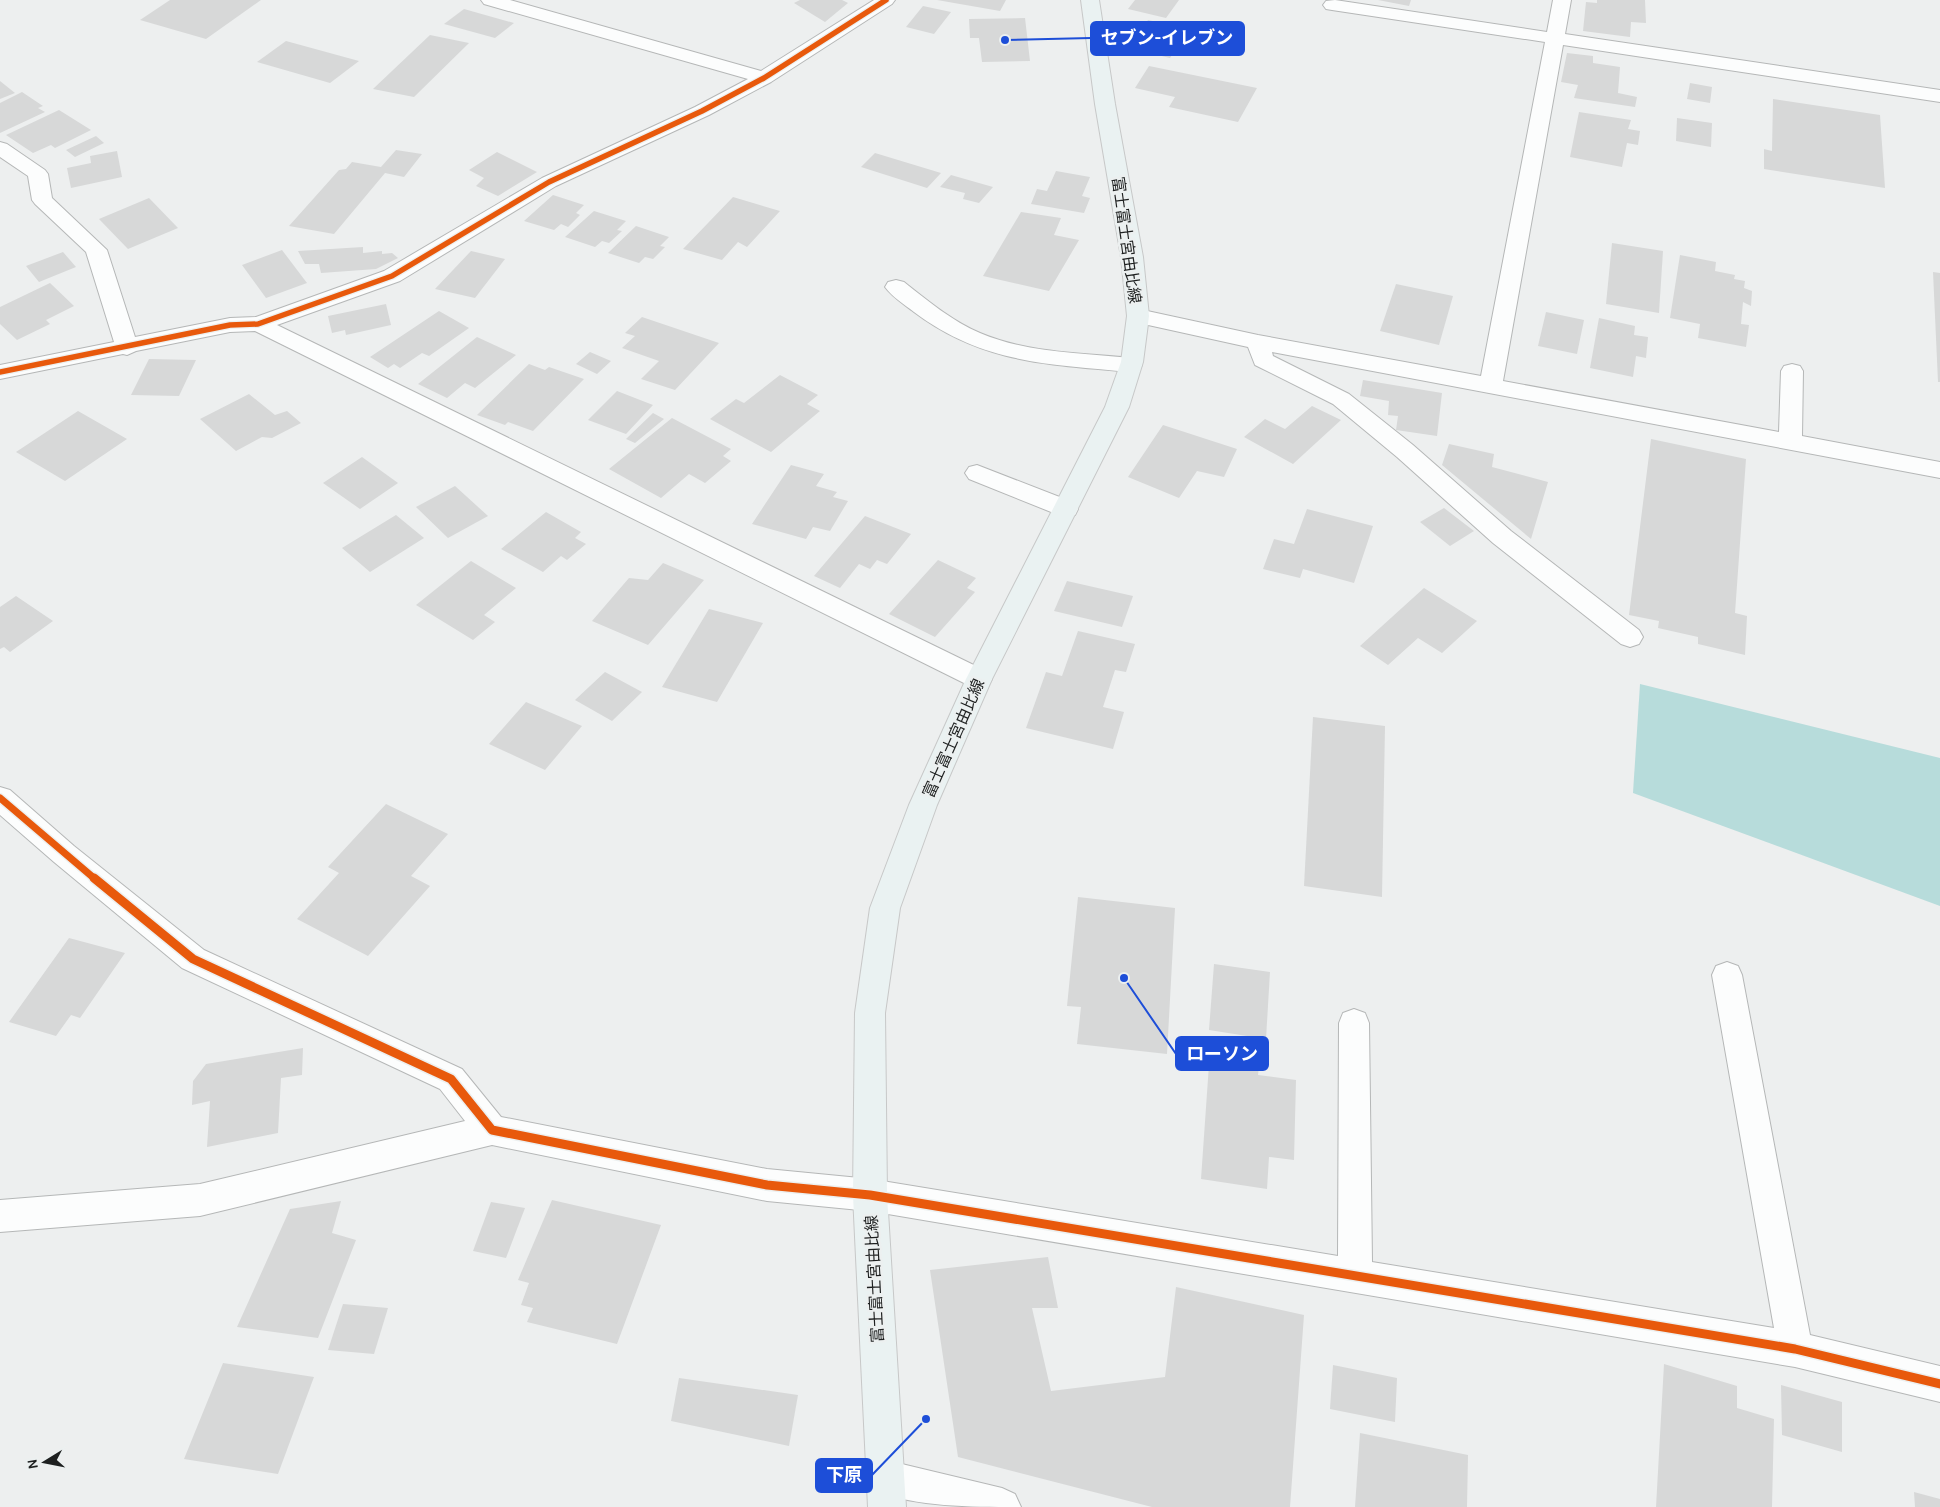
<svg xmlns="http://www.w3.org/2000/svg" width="1940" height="1507" viewBox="0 0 1940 1507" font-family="Karla,'Noto Sans JP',sans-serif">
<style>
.green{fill:#b7dcdb}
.building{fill:#d7d8d8}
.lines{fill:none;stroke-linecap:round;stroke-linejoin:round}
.minor-casing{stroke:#b5b7b7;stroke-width:2}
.major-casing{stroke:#c7c8c8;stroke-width:2}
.minor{fill:#fcfdfd;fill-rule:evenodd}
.major{fill:#eaf2f2;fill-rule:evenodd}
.cycleway-far2-casing{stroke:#ecf0f0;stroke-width:8}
.cycleway-far1-casing{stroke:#ecf0f0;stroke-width:10}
.cycleway-casing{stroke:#ecf0f0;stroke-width:12}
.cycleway-far2{stroke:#e8590c;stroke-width:5.5}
.cycleway-far1{stroke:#e8590c;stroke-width:7}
.cycleway{stroke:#e8590c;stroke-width:9}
.labels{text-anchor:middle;stroke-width:5;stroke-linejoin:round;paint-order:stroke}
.street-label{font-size:16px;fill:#1e2020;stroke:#ecf0f0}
.leader{fill:none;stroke:#1d4ed8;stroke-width:2}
.callout-dot{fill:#1d4ed8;stroke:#ecf0f0;stroke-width:2}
.callout{fill:#1d4ed8;stroke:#1d4ed8;stroke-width:2}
.callout-label{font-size:18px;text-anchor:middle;font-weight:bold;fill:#fff}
</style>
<rect width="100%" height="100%" fill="#edefef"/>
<polygon class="green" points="1640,684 1940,758 1940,906 1633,793"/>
<g class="building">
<polygon points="170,0 261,0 206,39 140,20"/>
<polygon points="800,0 842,0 848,3 825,22 794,3"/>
<polygon points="937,0 1006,0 1000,11"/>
<polygon points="1135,0 1179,0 1166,18 1128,9"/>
<polygon points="1378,0 1411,0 1409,6"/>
<polygon points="1597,0 1645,0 1646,23 1631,22 1630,37 1583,31 1586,2 1597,3"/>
<polygon points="923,6 951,12 934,34 906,27"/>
<polygon points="464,9 514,23 495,38 444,24"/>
<polygon points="1025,18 1030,61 982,62 979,38 970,38 969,19"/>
<polygon points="1148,20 1184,28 1175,41 1180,43 1170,58 1128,48"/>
<polygon points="430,35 469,43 414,97 373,89"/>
<polygon points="286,41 359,61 330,83 257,62"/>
<polygon points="1567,53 1593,56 1593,63 1620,67 1618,93 1637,97 1635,107 1574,98 1578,85 1561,82"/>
<polygon points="1149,66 1257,88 1238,122 1169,107 1175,97 1135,88"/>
<polygon points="0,81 15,93 0,99"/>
<polygon points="1690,83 1712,87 1710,103 1687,99"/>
<polygon points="22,92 43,106 38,108 45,112 0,133 0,103"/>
<polygon points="1773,99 1880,115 1885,188 1764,169 1764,149 1772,151"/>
<polygon points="59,110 91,130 55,148 51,145 33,153 6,135"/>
<polygon points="1579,112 1631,120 1628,129 1640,131 1638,145 1627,143 1622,167 1570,157"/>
<polygon points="1677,118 1712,123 1711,147 1676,141"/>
<polygon points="96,136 104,143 75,157 66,150"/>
<polygon points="396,150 422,154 404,177 385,173 334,234 289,226 339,170 346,169 352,162 381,167"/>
<polygon points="117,151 122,177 71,188 67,168 91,163 90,156"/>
<polygon points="497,152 537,172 498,196 476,186 484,178 469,170"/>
<polygon points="875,153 941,173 927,188 861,167"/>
<polygon points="1056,171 1090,177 1082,196 1090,198 1084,213 1031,204 1037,189 1047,191"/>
<polygon points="951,175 993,187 979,203 963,199 965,193 940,187"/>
<polygon points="553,195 584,205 576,213 580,215 568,227 561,224 554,230 524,221"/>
<polygon points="733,197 780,211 747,247 738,242 722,260 683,249"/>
<polygon points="149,198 178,228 128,249 99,219"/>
<polygon points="594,211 626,221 617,230 622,231 609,243 602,241 595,247 565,237"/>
<polygon points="1021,212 1061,218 1054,235 1079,240 1049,291 983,276"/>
<polygon points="636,226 669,237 660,246 665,247 653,259 645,257 639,263 608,253"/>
<polygon points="1612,243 1663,251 1659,313 1606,304"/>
<polygon points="363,247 363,253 382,251 382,254 392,253 398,258 376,269 321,273 319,264 305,264 298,251"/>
<polygon points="282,250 307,283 266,298 242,265"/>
<polygon points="471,251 505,259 475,298 435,289"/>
<polygon points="63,252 76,267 39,282 26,266"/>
<polygon points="1680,255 1716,262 1715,271 1735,275 1734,279 1745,281 1744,288 1752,291 1751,306 1743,302 1741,324 1749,325 1746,347 1698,338 1700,324 1670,318"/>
<polygon points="1933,272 1940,273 1940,382 1938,382"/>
<polygon points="50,283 74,306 46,320 50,324 17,340 0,324 0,307"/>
<polygon points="1396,284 1453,296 1439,345 1380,331"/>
<polygon points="386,304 391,325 346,335 345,330 332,333 328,316"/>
<polygon points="439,311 469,328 429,356 422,353 400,368 394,364 388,368 370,357"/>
<polygon points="1546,312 1584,320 1577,354 1538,346"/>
<polygon points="642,317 719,343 675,390 641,379 659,361 622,348 635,336 625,333"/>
<polygon points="1599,318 1635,326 1634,335 1648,337 1646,358 1636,356 1633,377 1590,368"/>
<polygon points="477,337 516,355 475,388 465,383 447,398 418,384"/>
<polygon points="590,352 611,361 597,374 576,364"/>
<polygon points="149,359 196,360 179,396 131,395"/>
<polygon points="529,364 545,370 549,367 584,379 533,431 508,422 505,425 477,415"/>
<polygon points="780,375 818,395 807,404 820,411 771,452 710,419 736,399 744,403"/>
<polygon points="1363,380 1442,393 1437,436 1396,430 1398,416 1388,415 1389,401 1360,396"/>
<polygon points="617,391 653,405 626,434 588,420"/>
<polygon points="249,394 275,415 287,411 301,423 272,438 262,437 236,451 200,419"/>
<polygon points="1312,406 1341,420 1293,464 1244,437 1265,419 1285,429"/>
<polygon points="78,411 127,439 65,481 16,452"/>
<polygon points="653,413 664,419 635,443 626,439"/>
<polygon points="672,418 731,449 723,456 731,461 705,483 689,474 661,498 609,469"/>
<polygon points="1163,425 1237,449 1224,477 1197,471 1179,498 1128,477"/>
<polygon points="1651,439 1746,459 1735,613 1747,616 1745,655 1698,644 1698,637 1658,628 1659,621 1629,615"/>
<polygon points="1449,444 1494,454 1492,467 1548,482 1531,539 1442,465"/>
<polygon points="362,457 398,483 360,509 323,483"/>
<polygon points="791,465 824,474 816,486 837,492 833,497 848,501 830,531 813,527 806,539 752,524"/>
<polygon points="455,486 488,516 448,538 416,507"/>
<polygon points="1444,508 1474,531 1450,546 1420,522"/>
<polygon points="1307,509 1373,526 1354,583 1303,569 1300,578 1263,569 1274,539 1294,544"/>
<polygon points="546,512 581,532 575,538 586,544 567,560 561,556 543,572 501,549"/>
<polygon points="396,515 424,538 370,572 342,548"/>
<polygon points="865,516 911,534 887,564 877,560 870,569 859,564 840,588 814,576"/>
<polygon points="938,560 976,578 967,588 975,592 935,637 889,614"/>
<polygon points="471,561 516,588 484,615 495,622 473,640 416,605"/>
<polygon points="663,563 704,580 648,645 592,621 629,578 648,580"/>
<polygon points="1067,581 1133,596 1122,627 1054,611"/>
<polygon points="1424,588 1477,621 1442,653 1418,638 1388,665 1360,646"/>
<polygon points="16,596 53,621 10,652 4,647 0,649 0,607"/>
<polygon points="709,609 763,623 717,702 662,687"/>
<polygon points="1078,631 1135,644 1126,672 1115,670 1103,707 1124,712 1113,749 1026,728 1046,672 1062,676"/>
<polygon points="605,672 642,692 612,721 575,700"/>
<polygon points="526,702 582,726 545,770 489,744"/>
<polygon points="1313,717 1385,726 1382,897 1304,886"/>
<polygon points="386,804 448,834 411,876 430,886 368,956 297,919 339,873 328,867"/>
<polygon points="1078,897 1175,908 1167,1054 1077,1044 1081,1007 1067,1006"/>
<polygon points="69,938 125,953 80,1018 71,1015 56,1036 9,1022"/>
<polygon points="1214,964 1270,972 1266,1039 1209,1030"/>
<polygon points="303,1048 302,1075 281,1078 278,1133 207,1147 210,1101 192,1105 193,1081 206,1064"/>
<polygon points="1210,1050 1260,1057 1258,1075 1296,1080 1294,1160 1269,1157 1267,1189 1201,1179"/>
<polygon points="552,1200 661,1225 617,1344 527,1322 533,1308 521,1305 529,1283 518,1280"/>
<polygon points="341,1201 332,1233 356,1240 318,1338 237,1327 290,1209"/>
<polygon points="491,1202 525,1208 506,1258 473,1251"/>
<polygon points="1048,1257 1058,1308 1032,1308 1051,1391 1165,1377 1176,1287 1304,1315 1290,1507 1152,1507 958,1457 930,1270"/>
<polygon points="343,1304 388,1308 374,1354 328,1350"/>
<polygon points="223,1363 314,1377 278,1474 184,1459"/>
<polygon points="1664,1364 1737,1386 1737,1408 1774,1419 1772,1507 1656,1507"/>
<polygon points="1333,1365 1397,1378 1395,1422 1330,1409"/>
<polygon points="679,1378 798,1395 789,1446 671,1421"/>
<polygon points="1781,1385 1842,1402 1842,1452 1782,1435"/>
<polygon points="1360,1433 1468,1455 1467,1507 1355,1507"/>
<polygon points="1914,1492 1940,1499 1940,1507 1915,1507"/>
</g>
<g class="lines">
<defs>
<g id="minor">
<polygon points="481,0 510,0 761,71 874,0 895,0 892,4 771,82 709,115 556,186 400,281 277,325 988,672 992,679 988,686 979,689 970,686 255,331 230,332 136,351 127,355 123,354 0,379 0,365 114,342 86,252 35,204 32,200 28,176 0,157 0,142 7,144 45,170 48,174 52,198 107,250 135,337 230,318 256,317 384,271 542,178 695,107 748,79 484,4"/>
<polygon points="1335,0 1547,32 1553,0 1571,0 1565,34 1940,90 1940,102 1563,45 1503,381 1779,432 1781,371 1784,366 1792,364 1800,366 1803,371 1802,436 1940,462 1940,478 1272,352 1273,356 1349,394 1413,445 1511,531 1639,630 1643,637 1639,644 1630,647 1621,644 1493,543 1397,457 1333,404 1255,365 1248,347 1130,321 1127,316 1130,311 1138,309 1258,335 1481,376 1545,42 1332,10 1326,9 1323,5 1326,1"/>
<path d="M896 280 904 282C928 301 952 321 980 333 1027 353 1081 353 1131 358L1139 360 1142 365 1139 370 1131 372C1049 364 983 364 914 312 904 304 892 297 885 287L888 282Z"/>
<polygon points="977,465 1075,503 1078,509 1075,515 1066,518 969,479 965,473 969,467"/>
<polygon points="0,787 10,790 74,846 204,950 462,1069 501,1117 767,1169 870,1179 1338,1256 1339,1023 1343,1013 1354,1009 1365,1013 1369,1023 1372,1262 1774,1328 1712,975 1716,966 1727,962 1738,966 1742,975 1810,1335 1940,1366 1940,1402 1795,1367 870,1211 767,1201 492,1145 200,1216 0,1232 0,1200 200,1184 465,1121 440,1089 182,968 54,862 0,815"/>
<path d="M885 1460 1002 1488 1015 1494 1021 1507C969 1507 921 1507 872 1491L867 1478 872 1465Z"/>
</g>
<polygon id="major" points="1081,0 1099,0 1115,104 1143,257 1149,316 1143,362 1129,407 992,679 937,805 900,908 885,1013 887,1195 906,1507 868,1507 853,1195 855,1013 870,908 909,805 966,679 1105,407 1121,362 1127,316 1121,257 1095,104"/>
</defs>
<use href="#minor" class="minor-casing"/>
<use href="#major" class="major-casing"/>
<use href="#minor" class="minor"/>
<use href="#major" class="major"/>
<defs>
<polyline id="cycleway-far2" points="0,372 230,325 258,324 392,276 549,182 702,111 764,78 886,0"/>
<polyline id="cycleway-far1" points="0,798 95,879"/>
<polyline id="cycleway" points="94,878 193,959 451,1079 492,1130 767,1185 870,1195 1795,1349 1940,1384"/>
</defs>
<use href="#cycleway-far2" class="cycleway-far2-casing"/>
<use href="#cycleway-far1" class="cycleway-far1-casing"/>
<use href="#cycleway" class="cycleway-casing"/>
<use href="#cycleway-far2" class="cycleway-far2"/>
<use href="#cycleway-far1" class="cycleway-far1"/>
<use href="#cycleway" class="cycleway"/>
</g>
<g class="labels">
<g class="street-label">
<text transform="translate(1127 240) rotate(82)" y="6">富士富士宮由比線</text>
<text transform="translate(953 738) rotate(-66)" y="6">富士富士宮由比線</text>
<text transform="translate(874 1279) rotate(-93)" y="6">富士富士宮由比線</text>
</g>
</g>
<path class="leader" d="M1005 40L1091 38M1124 978L1176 1054M926 1419L872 1475"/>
<g class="callout-dot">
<circle cx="1005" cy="40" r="5"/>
<circle cx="1124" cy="978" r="5"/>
<circle cx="926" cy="1419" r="5"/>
</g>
<g class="callout">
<rect x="1091" y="22" width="153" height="33" rx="5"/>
<rect x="1176" y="1037" width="92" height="33" rx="5"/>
<rect x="816" y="1459" width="56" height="33" rx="5"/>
</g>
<g class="callout-label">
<text x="1167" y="44">セブン-イレブン</text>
<text x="1222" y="1060">ローソン</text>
<text x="844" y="1481">下原</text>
</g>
<g transform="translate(45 1462) rotate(260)" stroke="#ecf0f0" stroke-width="4" paint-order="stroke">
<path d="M0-4L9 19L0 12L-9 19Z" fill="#1e2020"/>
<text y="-8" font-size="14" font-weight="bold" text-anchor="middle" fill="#1e2020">N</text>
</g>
</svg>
